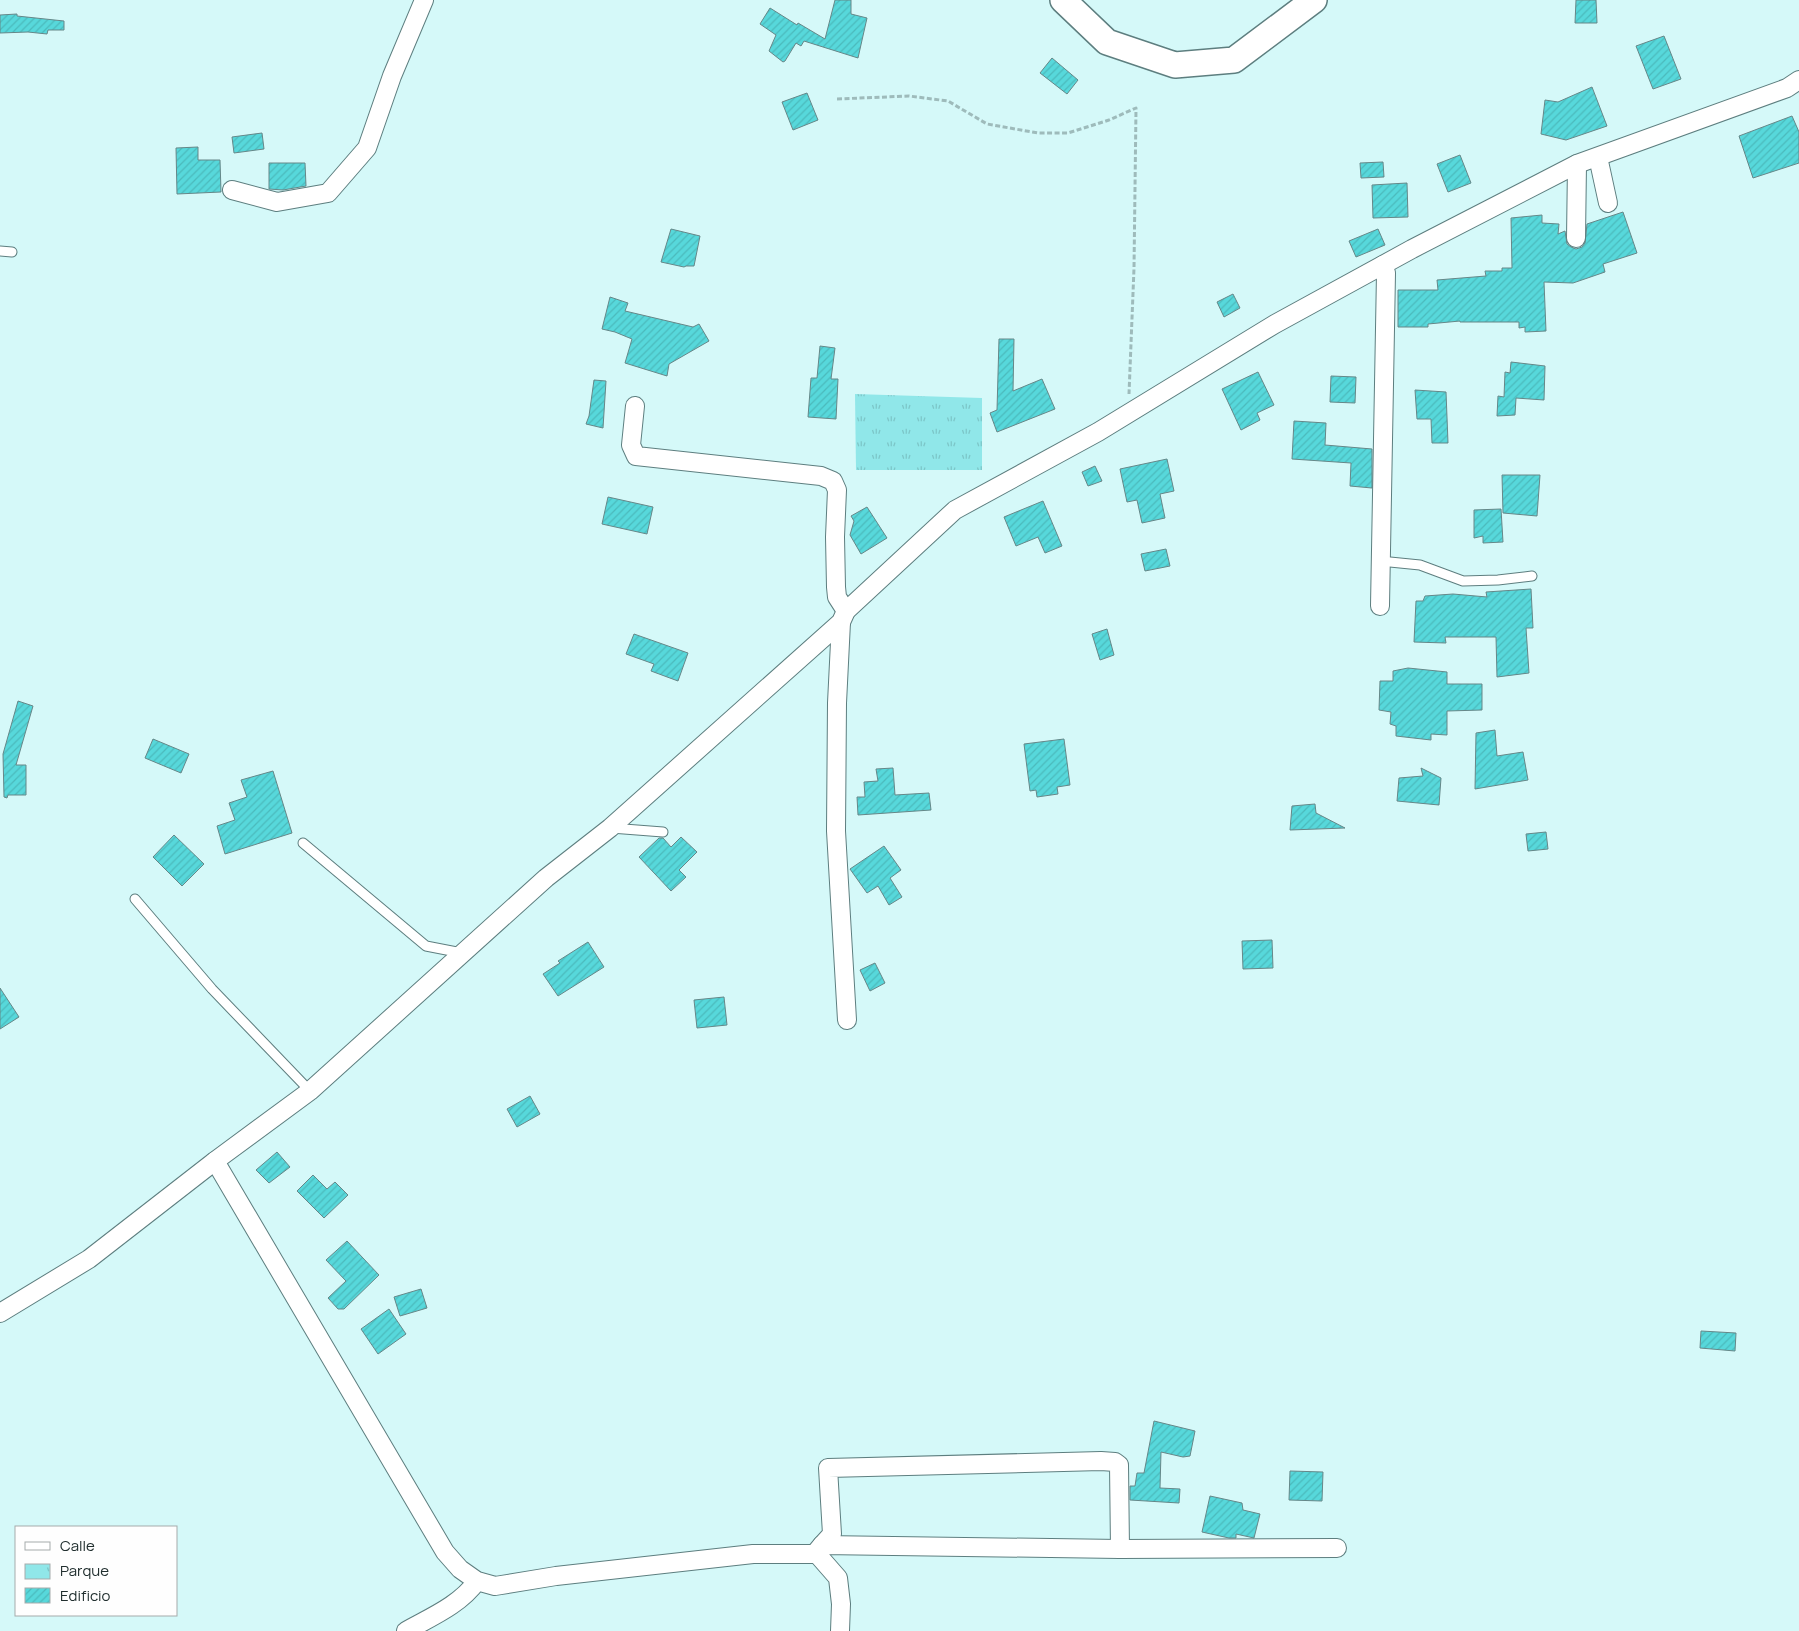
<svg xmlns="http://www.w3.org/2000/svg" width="1799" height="1631" viewBox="0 0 1799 1631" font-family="Manrope,sans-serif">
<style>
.park{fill:url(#park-tufts)}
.building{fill:url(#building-hatch);stroke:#668788}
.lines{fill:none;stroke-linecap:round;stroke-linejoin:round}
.lane-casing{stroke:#5d7e7f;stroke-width:11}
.street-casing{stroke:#5d7e7f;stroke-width:20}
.secondary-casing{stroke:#5d7e7f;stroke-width:28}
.path{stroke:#9ebbbb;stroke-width:3;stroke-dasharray:5 2.5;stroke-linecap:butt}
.lane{stroke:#fff;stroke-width:9}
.street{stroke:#fff;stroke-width:18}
.secondary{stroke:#fff;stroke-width:25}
</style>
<defs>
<pattern id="park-tufts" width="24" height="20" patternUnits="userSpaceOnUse" patternTransform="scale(1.25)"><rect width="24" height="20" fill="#90e7e9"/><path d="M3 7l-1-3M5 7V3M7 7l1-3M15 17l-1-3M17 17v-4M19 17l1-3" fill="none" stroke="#7cc6c8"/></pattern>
<pattern id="building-hatch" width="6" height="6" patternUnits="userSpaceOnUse" patternTransform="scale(1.25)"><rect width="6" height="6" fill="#57d8db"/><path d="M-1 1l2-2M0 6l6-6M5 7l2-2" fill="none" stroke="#4bbabc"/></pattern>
</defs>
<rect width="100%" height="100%" fill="#d5f9f9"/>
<polygon class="park" points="855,394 982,398 982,470 856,470"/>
<g class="building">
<polygon points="835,0 851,0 851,14 867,18 858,58 804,41 801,46 796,43 785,61 783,62 769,51 776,35 760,24 770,8 797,25 798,23 825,39"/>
<polygon points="1576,0 1596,0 1597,23 1575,23"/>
<polygon points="17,14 17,16 64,21 64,30 48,30 47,34 28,32 0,33 0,15"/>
<polygon points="1664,36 1681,79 1653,89 1636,46"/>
<polygon points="1052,58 1078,80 1067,94 1040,73"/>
<polygon points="1592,87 1607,126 1566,140 1541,134 1545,100 1558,102"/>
<polygon points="807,93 818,120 793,130 782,102"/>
<polygon points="1792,116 1799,132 1799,163 1753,178 1739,136"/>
<polygon points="262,133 264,149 234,153 232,137"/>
<polygon points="198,147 198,160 220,160 221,192 177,194 176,148"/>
<polygon points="1460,155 1471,183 1448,192 1437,164"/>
<polygon points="1383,162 1384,177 1361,178 1360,163"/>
<polygon points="269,163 305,163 306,186 283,190 269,189"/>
<polygon points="1407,183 1408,217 1373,218 1372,185"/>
<polygon points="1623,212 1637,253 1603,264 1605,272 1573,283 1544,282 1546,331 1525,332 1525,327 1519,328 1519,322 1460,322 1460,321 1428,324 1428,327 1398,327 1398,290 1438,290 1437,280 1486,276 1485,271 1502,271 1502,268 1512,268 1511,218 1542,215 1542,223 1559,224 1558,234 1565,231 1567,244 1571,247 1576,249 1582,247 1585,243 1587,224"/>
<polygon points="671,229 700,236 694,266 686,266 684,267 661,262"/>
<polygon points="1378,229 1385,245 1356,257 1349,241"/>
<polygon points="1233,294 1240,308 1224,317 1217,302"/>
<polygon points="610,297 628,303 625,311 693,327 699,324 709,341 669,364 667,376 625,363 632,339 615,332 602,329"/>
<polygon points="999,339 1014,339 1013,391 1042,379 1055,409 997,432 990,413 997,410"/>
<polygon points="820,346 835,348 831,379 838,379 836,419 808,417 811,378 817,378"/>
<polygon points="1511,362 1545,366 1544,400 1516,398 1515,415 1497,416 1498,396 1504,397 1505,372 1510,373"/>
<polygon points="1258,372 1274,405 1257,413 1260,420 1241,430 1222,389"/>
<polygon points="1331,376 1356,377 1355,403 1330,402"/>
<polygon points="594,380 606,381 603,428 586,424 589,416"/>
<polygon points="1415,390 1446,392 1448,443 1432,443 1431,419 1417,419"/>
<polygon points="1294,421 1326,423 1325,445 1372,449 1372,488 1350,486 1351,463 1292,459"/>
<polygon points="1167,459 1174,491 1160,494 1165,518 1142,523 1137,500 1127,502 1120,469"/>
<polygon points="1095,466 1102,481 1088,486 1082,472"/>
<polygon points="1502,475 1540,475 1537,516 1503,513"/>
<polygon points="608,497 653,507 647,534 602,524"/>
<polygon points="1043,501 1062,546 1045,553 1038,537 1016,546 1004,517"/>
<polygon points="867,507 887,538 861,554 850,535 854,521 851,516"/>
<polygon points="1501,509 1503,542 1483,543 1483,536 1474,538 1474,510"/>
<polygon points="1166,549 1170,566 1145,571 1141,554"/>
<polygon points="1531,589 1533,628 1526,628 1529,673 1497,677 1496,637 1445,637 1446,643 1414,642 1416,601 1423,601 1425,596 1453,594 1487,597 1486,592"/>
<polygon points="1107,629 1114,655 1100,660 1092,634"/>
<polygon points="634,634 688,653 678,681 651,671 654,664 626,654"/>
<polygon points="1408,668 1447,672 1447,684 1482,684 1482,710 1447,711 1447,735 1431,734 1431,740 1396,736 1396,726 1390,724 1391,712 1379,710 1380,681 1393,681 1393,671"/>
<polygon points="18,701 33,706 16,765 26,765 26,795 8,795 7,798 4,797 3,754"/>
<polygon points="1495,730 1497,756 1523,752 1528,780 1475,789 1476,733"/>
<polygon points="153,739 189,754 181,773 145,758"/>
<polygon points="1064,739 1070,785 1057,787 1058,794 1037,797 1036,790 1030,791 1024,744"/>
<polygon points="893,768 895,795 929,793 931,810 858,815 857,797 865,797 864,782 878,781 876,769"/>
<polygon points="1421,768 1441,778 1439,805 1397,801 1399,778 1423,776"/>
<polygon points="273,771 292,833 225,854 217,826 235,820 229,803 247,797 241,780"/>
<polygon points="1315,804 1316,813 1345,828 1290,830 1292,806"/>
<polygon points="1546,832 1548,849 1528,851 1526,834"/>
<polygon points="174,835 204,864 182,886 153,857"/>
<polygon points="681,837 697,852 679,870 686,877 671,891 639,857 659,838 663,838 671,847"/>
<polygon points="884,846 901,870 890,878 902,897 889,905 878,886 867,893 850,869"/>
<polygon points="1272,940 1273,968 1243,969 1242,941"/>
<polygon points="588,942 604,967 558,996 543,974 560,963 558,961"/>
<polygon points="875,963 885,983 870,991 860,970"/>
<polygon points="0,988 19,1017 0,1029"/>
<polygon points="724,997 727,1025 697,1028 694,1000"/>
<polygon points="530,1096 540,1114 517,1127 507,1109"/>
<polygon points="277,1152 290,1167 269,1183 256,1170"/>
<polygon points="313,1175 327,1189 335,1182 348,1195 324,1218 297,1191"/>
<polygon points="347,1241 379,1275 344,1309 338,1309 328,1298 346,1281 326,1260"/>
<polygon points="421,1289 427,1308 400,1316 394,1297"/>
<polygon points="389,1309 406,1334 378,1354 361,1329"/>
<polygon points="1701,1331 1736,1333 1735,1351 1700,1348"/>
<polygon points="1154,1421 1195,1431 1190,1456 1183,1457 1161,1452 1160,1488 1180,1489 1179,1503 1130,1500 1130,1486 1135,1486 1137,1473 1144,1473"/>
<polygon points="1290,1471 1323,1472 1322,1501 1289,1500"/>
<polygon points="1210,1496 1242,1503 1243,1510 1260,1514 1254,1538 1236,1534 1236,1538 1229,1538 1202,1532"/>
</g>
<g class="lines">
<defs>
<g id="lane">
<polyline points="0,251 12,252"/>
<polyline points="1380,561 1420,565 1463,581 1498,580 1532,576"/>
<polyline points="611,828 663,832"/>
<polyline points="303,843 426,946 462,953"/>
<polyline points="135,899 212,989 310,1091"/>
</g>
<g id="street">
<polyline points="1598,157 1608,203"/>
<polyline points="232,190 277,202 328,193 367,148 392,76 424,0"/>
<polyline points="1576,238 1577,164"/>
<polyline points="635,406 631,445 636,456 821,476 833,481 837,490 835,537 836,587 837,597 846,611"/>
<polyline points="1380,606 1386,273 1383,265"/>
<polyline points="841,622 837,703 836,831 847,1020"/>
<polyline points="215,1161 445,1552 460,1569 477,1581 495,1586 556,1576 753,1554 817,1554 838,1578 841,1604 840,1631"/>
<polyline points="0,1313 89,1259 215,1161 310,1091 546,878 610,828 841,622 846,611 955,510 1098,432 1275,324 1412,249 1577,164 1787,88 1799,80"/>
<polyline points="822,1545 832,1534 828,1468 1101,1461 1115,1462 1119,1465 1120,1549"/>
<polyline points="817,1554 817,1551 822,1545 1120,1549 1337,1548"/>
<path d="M406 1631C431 1617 460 1605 477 1581"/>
</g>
<polyline id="secondary" points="1063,0 1107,42 1175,65 1234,60 1314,0"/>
</defs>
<use href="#lane" class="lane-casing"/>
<use href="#street" class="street-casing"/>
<use href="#secondary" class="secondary-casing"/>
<polyline class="path" points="837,99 909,96 948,101 987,124 1038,133 1068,133 1109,120 1136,108 1134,268 1129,394"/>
<use href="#lane" class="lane"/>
<use href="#street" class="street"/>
<use href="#secondary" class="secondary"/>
</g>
<rect x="15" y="1526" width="162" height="90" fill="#fefefe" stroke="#a6abab"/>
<rect x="25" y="1542" width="25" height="8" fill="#ffffff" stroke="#a6abab"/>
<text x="60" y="1551" font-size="15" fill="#212f2f">Calle</text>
<rect x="25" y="1564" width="25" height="15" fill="url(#park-tufts)" stroke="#a6abab"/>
<text x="60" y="1576" font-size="15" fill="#212f2f">Parque</text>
<rect x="25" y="1588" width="25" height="15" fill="url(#building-hatch)" stroke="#a6abab"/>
<text x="60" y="1601" font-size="15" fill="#212f2f">Edificio</text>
</svg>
